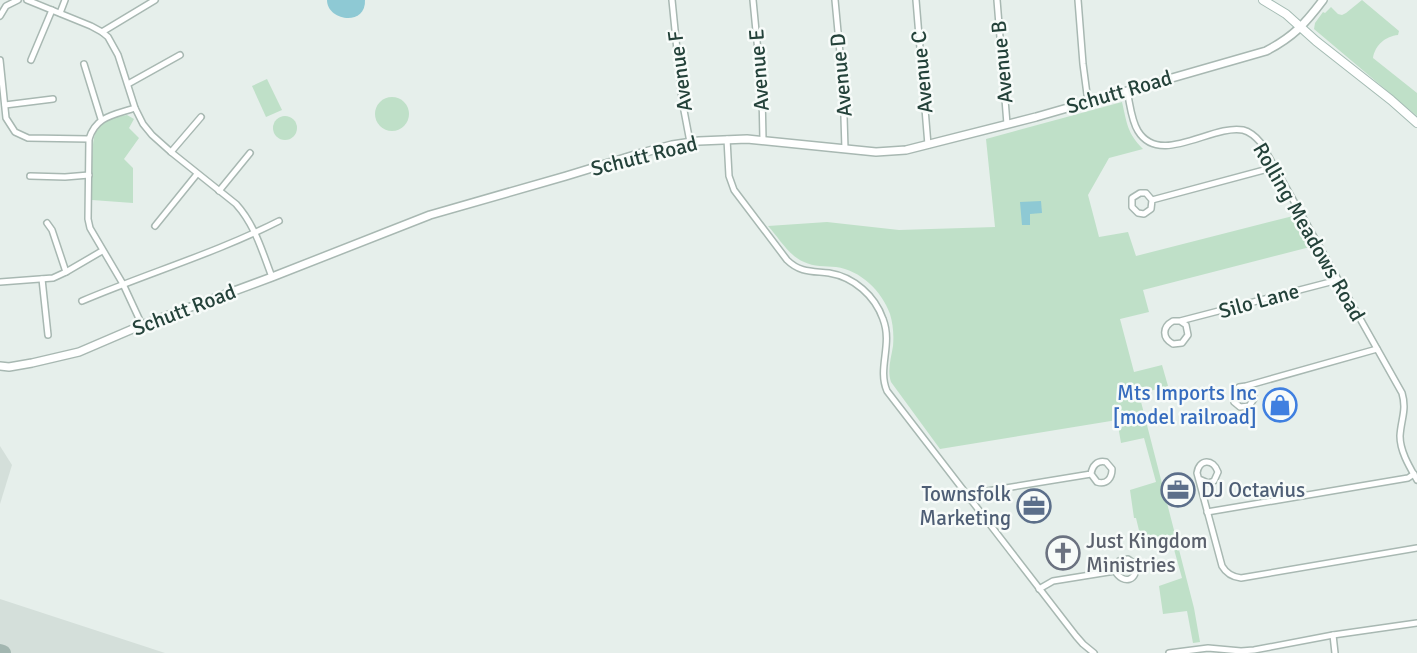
<svg xmlns="http://www.w3.org/2000/svg" width="1417" height="653" viewBox="0 0 1417 653" font-family="Signika,sans-serif">
<style>
.built{fill:#d4dfda}
.green{fill:#bfe0c8}
.water{fill:#8ec9d4}
.lines{fill:none;stroke-linecap:round;stroke-linejoin:round}
.taxiway{stroke:#a2b6b0;stroke-width:16}
.minor-casing{stroke:#a8b8b2;stroke-width:8}
.tertiary-casing{stroke:#a8b8b2;stroke-width:10}
.secondary-casing{stroke:#a4bbb3;stroke-width:10}
.minor{stroke:#fff;stroke-width:5}
.tertiary{stroke:#fff;stroke-width:7}
.secondary{stroke:#fff;stroke-width:8}
.labels{text-anchor:middle;stroke-width:5;stroke-linejoin:round;paint-order:stroke}
.street-label{font-size:21px;fill:#24423a;stroke:#f7fbf9}
.shop-label{font-size:21px;fill:#366cbe;stroke:#f7fbf9;text-anchor:end}
.service-label{font-size:21px;fill:#4e5e75;stroke:#f7fbf9;text-anchor:start}
.worship-label{font-size:21px;fill:#5b616d;stroke:#f7fbf9;text-anchor:start}
</style>
<rect width="100%" height="100%" fill="#e6efeb"/>
<g class="built">
<polygon points="0,446 12,465 0,504"/>
<polygon points="0,599 165,653 0,653"/>
</g>
<g class="green">
<path d="M1362 0 1399 31 1398 35C1386 36 1375 45 1373 58L1417 93V116L1314 29 1315 23 1323 12 1325 13 1331 7 1338 14 1342 15 1346 13Z"/>
<polygon points="267,79 282,110 266,117 252,86"/>
<circle cx="392" cy="114" r="17"/>
<path d="M1122 102C1127 123 1127 133 1143 149L1109 158 1088 195 1099 237 1128 232 1136 256 1293 216 1310 247 1143 290 1149 312 1120 319 1134 372 1162 365 1168 386 1139 394 1194 608 1200 642 1193 643 1187 611 1163 614 1159 586 1182 578 1170 535 1142 543 1136 518H1134L1130 490 1156 482 1144 438 1121 443 1117 420 940 449 891 382C887 370 891 359 893 346 894 335 893 324 890 314 882 291 860 270 836 267 825 266 814 267 804 262 789 256 779 238 768 226L827 222 899 230 995 227 986 139Z"/>
<path d="M127 115 134 119 129 128 139 138 124 159 133 168V203L92 200C92 186 90 139 97 129 104 119 116 117 127 115Z"/>
<circle cx="285" cy="128" r="12"/>
</g>
<g class="water">
<path d="M327 0H365C366 27 327 21 327 0Z"/>
<polygon points="1041,201 1042,213 1030,214 1030,225 1022,225 1020,202"/>
</g>
<g class="lines">
<polyline class="taxiway" points="0,652 3,653"/>
<defs>
<g id="minor">
<path d="M27 0 91 26 102 32 108 37 118 55 135 108 143 124 152 135 171 152 236 204C255 225 262 251 272 277"/>
<polyline points="672,0 682,100 690,142"/>
<polyline points="753,0 762,93 763,140"/>
<polyline points="835,0 843,85 845,149"/>
<polyline points="916,0 928,145"/>
<polyline points="997,0 1007,124"/>
<polyline points="1078,0 1083,64 1088,102"/>
<polyline points="60,13 65,0"/>
<polyline points="0,16 6,6 18,0"/>
<polyline points="102,32 155,0"/>
<polyline points="0,60 6,118 15,132 28,138 89,139"/>
<polyline points="31,60 52,10"/>
<polyline points="84,64 101,119"/>
<polyline points="128,84 180,55"/>
<path d="M1127 91C1130 103 1131 120 1138 131 1160 167 1212 124 1243 130 1251 132 1256 137 1261 143L1402 393C1407 410 1401 419 1400 436 1400 451 1409 466 1417 480"/>
<polyline points="5,105 53,99"/>
<path d="M135 108C114 115 96 116 89 139L88 219 90 228 123 284 142 325"/>
<path d="M727 139 729 176 734 190 787 260C800 273 813 271 829 273 854 277 875 296 883 319 893 345 877 368 887 391L1076 636 1083 644 1094 653"/>
<polyline points="171,152 201,117"/>
<polyline points="30,176 65,177 89,175"/>
<polyline points="219,191 250,153"/>
<polyline points="1152,200 1146,193 1140,193 1132,198 1132,207 1138,213 1144,214 1151,209 1152,200 1275,167"/>
<polyline points="47,223 52,230 66,272"/>
<polyline points="155,226 197,174"/>
<polyline points="42,279 48,335"/>
<polyline points="0,282 53,278 66,272 102,251"/>
<path d="M82 301C148 273 216 253 279 221"/>
<path d="M1180 321H1173C1162 327 1162 338 1173 344L1182 343 1188 335 1186 325 1180 321 1338 280"/>
<polyline points="1246,386 1239,387 1233,393 1234,402 1240,407 1249,406 1254,399 1253,392 1246,386 1377,349"/>
<path d="M1199 479 1208 483 1214 481 1218 472C1213 458 1199 459 1197 473L1222 566C1226 573 1232 577 1241 578L1417 548"/>
<path d="M969 497 987 491 1091 474 1097 482C1107 485 1112 478 1112 469L1106 462C1097 460 1092 466 1091 474"/>
<polyline points="1207,512 1408,478 1414,474"/>
<path d="M1039 589 1053 581 1115 571C1123 585 1139 581 1135 564L1128 559 1119 561 1116 566 1115 571"/>
<polyline points="1333,635 1335,653"/>
<polyline points="1169,653 1208,648 1241,651 1254,650 1333,635 1417,623"/>
</g>
<path id="tertiary" d="M0 366 9 367 32 363 79 352 142 325 272 277 430 215 566 176 638 154 672 145 699 141 747 139 876 152 906 150 1036 117 1266 51C1293 37 1305 24 1323 0"/>
<polyline id="secondary" points="1263,0 1286,14 1316,41 1391,100 1417,123"/>
</defs>
<use href="#minor" class="minor-casing"/>
<use href="#tertiary" class="tertiary-casing"/>
<use href="#secondary" class="secondary-casing"/>
<use href="#minor" class="minor"/>
<use href="#tertiary" class="tertiary"/>
<use href="#secondary" class="secondary"/>
</g>
<defs>
<symbol id="shop-ring" viewBox="-11 -11 22 22"><circle r="9.5" fill="#f7fbf9" stroke="#3f7fe0" stroke-width="1.5"/><path d="M-5-2.5h2.3a2.7 3.5 0 0 1 5.4 0H5L5.5 6h-11ZM-1.5-2.5h3a1.5 2.3 0 0 0-3 0Z" fill="#3f7fe0"/></symbol>
<symbol id="office-ring" viewBox="-11 -11 22 22"><circle r="9.5" fill="#f7fbf9" stroke="#5c6f8a" stroke-width="1.5"/><path d="M-6-3h4V-5.5h4V-3h4V5H-6ZM-1-4.5V-3h2v-1.5ZM-6 0V1H6V0Z" fill="#5c6f8a"/></symbol>
<symbol id="church-ring" viewBox="-11 -11 22 22"><circle r="9.5" fill="#f7fbf9" stroke="#6b7280" stroke-width="1.5"/><path d="M-1.2-6h2.4v3.5h3.3v2.4h-3.3V6h-2.4V-.1h-3.3v-2.4h3.3Z" fill="#6b7280"/></symbol>
</defs>
<g fill-rule="evenodd">
<use href="#shop-ring" x="1261" y="386" width="38" height="38"/>
<use href="#office-ring" x="1159" y="471" width="38" height="38"/>
<use href="#office-ring" x="1015" y="487" width="38" height="38"/>
<use href="#church-ring" x="1044" y="534" width="38" height="38"/>
</g>
<g class="labels">
<g class="street-label">
<text transform="translate(1002 62) rotate(-95)" y="7">Avenue B</text>
<text transform="translate(759 70) rotate(-94)" y="7">Avenue E</text>
<text transform="translate(680 71) rotate(-97)" y="7">Avenue F</text>
<text transform="translate(922 72) rotate(-95)" y="7">Avenue C</text>
<text transform="translate(841 75) rotate(-95)" y="7">Avenue D</text>
<text transform="translate(1119 92) rotate(-16)" y="7">Schutt Road</text>
<text transform="translate(644 156) rotate(-14)" y="7">Schutt Road</text>
<text transform="translate(1309 232) rotate(60)" y="7">Rolling Meadows Road</text>
<text transform="translate(1259 301) rotate(-15)" y="7">Silo Lane</text>
<text transform="translate(184 310) rotate(-21)" y="7">Schutt Road</text>
</g>
<g class="shop-label">
<text x="1257" y="400">Mts Imports Inc<tspan x="1257" dy="24">[model railroad]</tspan></text>
</g>
<g class="service-label">
<text x="1201" y="497">DJ Octavius</text>
<text x="1011" y="501" text-anchor="end">Townsfolk<tspan x="1011" dy="24">Marketing</tspan></text>
</g>
<g class="worship-label">
<text x="1086" y="548">Just Kingdom<tspan x="1086" dy="24">Ministries</tspan></text>
</g>
</g>
</svg>
